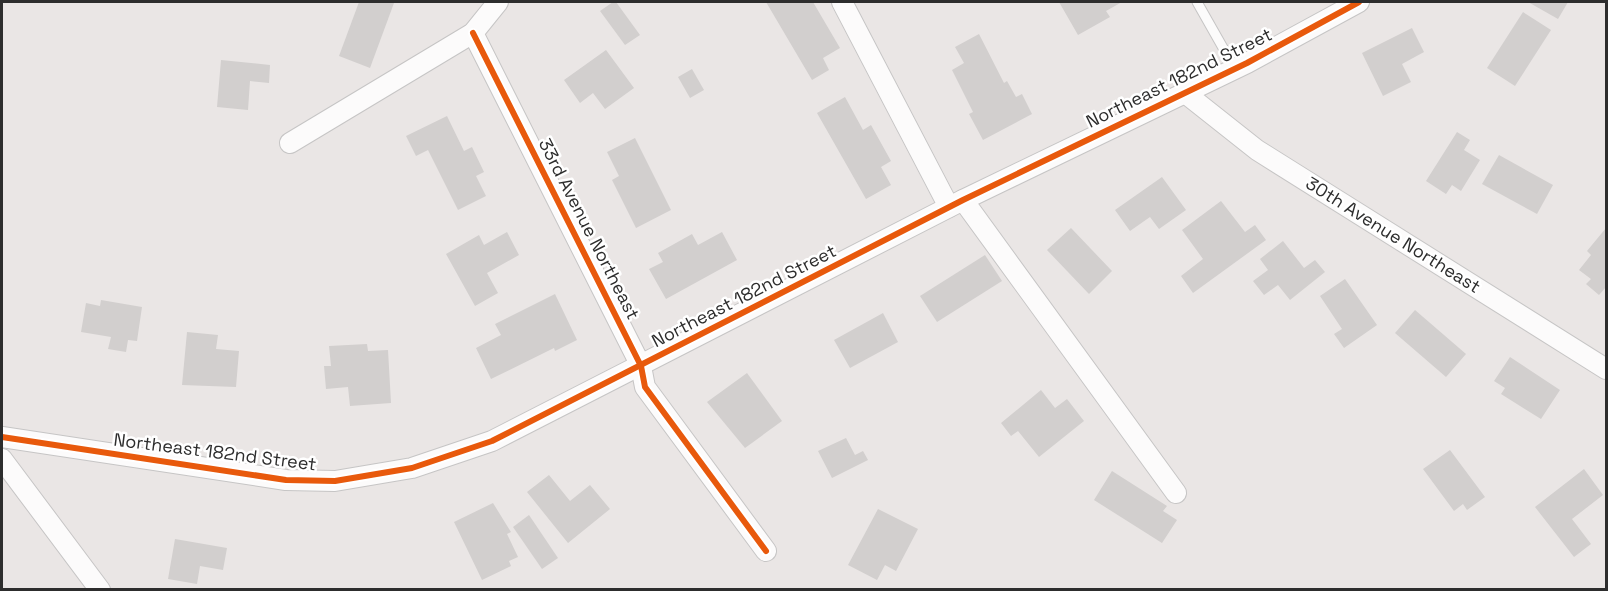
<svg xmlns="http://www.w3.org/2000/svg" width="1608" height="591" viewBox="0 0 1608 591" font-family="'Space Grotesk',sans-serif">
<style>
.building{fill:#d2cfce}
.lines{fill:none;stroke-linecap:round;stroke-linejoin:round}
.lane-casing{stroke:#c6c5c5;stroke-width:11}
.street-casing{stroke:#c6c5c5;stroke-width:22}
.lane{stroke:#fcfbfb;stroke-width:9}
.street{stroke:#fcfbfb;stroke-width:20}
.cycleway-casing{stroke:#fff;stroke-width:10}
.cycleway{stroke:#e8590c;stroke-width:6}
.labels{text-anchor:middle;stroke-width:5;stroke-linejoin:round;paint-order:stroke}
.street-label{font-size:18px;fill:#2d2d2d;stroke:#fff}
</style>
<rect width="100%" height="100%" fill="#eae6e5"/>
<g class="building">
<polygon points="359,2 394,3 370,68 339,56"/>
<polygon points="613,2 616,2 640,35 625,45 600,11"/>
<polygon points="766,2 813,2 840,48 823,58 829,70 812,80"/>
<polygon points="1059,2 1122,2 1106,11 1110,17 1078,35"/>
<polygon points="1528,2 1568,2 1558,19"/>
<polygon points="1523,12 1551,30 1515,86 1487,68"/>
<polygon points="1412,28 1424,52 1402,64 1411,82 1383,96 1362,53"/>
<polygon points="979,34 1004,83 1007,81 1016,97 1022,94 1032,114 983,140 969,114 973,112 952,70 964,63 955,47"/>
<polygon points="606,50 634,88 605,109 593,93 580,103 564,80"/>
<polygon points="221,60 270,65 269,83 250,81 248,110 217,107"/>
<polygon points="692,69 704,90 690,98 678,77"/>
<polygon points="845,97 863,130 871,125 891,161 881,167 891,185 866,199 817,113"/>
<polygon points="447,116 464,151 472,147 484,172 476,176 486,196 458,210 428,150 416,156 406,136"/>
<polygon points="1457,132 1470,140 1464,150 1480,160 1461,191 1452,185 1446,194 1426,181"/>
<polygon points="635,138 671,210 636,228 612,180 619,176 607,152"/>
<polygon points="1499,155 1553,185 1537,214 1482,184"/>
<polygon points="1162,177 1186,210 1159,229 1150,217 1130,231 1115,210"/>
<polygon points="1221,201 1245,232 1255,225 1266,240 1193,293 1181,276 1203,259 1182,230"/>
<polygon points="1071,228 1112,271 1089,294 1047,250"/>
<polygon points="1606,228 1606,287 1599,295 1586,284 1591,279 1579,270 1591,255 1587,251"/>
<polygon points="507,232 519,255 487,273 498,293 475,306 446,254 479,235 484,245"/>
<polygon points="722,232 737,260 666,299 649,269 663,262 658,253 692,234 698,245"/>
<polygon points="1283,241 1304,268 1315,260 1325,272 1290,300 1278,285 1264,295 1253,281 1268,270 1260,259"/>
<polygon points="985,255 1002,281 937,322 920,296"/>
<polygon points="1345,279 1377,325 1344,348 1334,334 1342,329 1320,296"/>
<polygon points="555,294 577,340 555,351 554,348 491,379 476,348 501,335 495,324"/>
<polygon points="101,300 142,307 137,341 128,340 126,352 108,349 111,337 81,332 86,303 100,306"/>
<polygon points="1415,310 1466,354 1446,377 1395,333"/>
<polygon points="883,313 898,342 850,368 834,340"/>
<polygon points="187,332 218,335 216,349 239,351 236,387 182,385"/>
<polygon points="367,344 368,351 388,350 391,403 350,406 348,387 326,389 324,366 331,366 329,346"/>
<polygon points="1510,357 1560,390 1541,419 1501,394 1505,388 1494,381"/>
<polygon points="747,373 782,421 745,448 707,402"/>
<polygon points="1041,390 1055,408 1067,399 1084,421 1039,457 1018,431 1011,436 1001,423"/>
<polygon points="846,438 855,455 863,451 868,460 832,478 818,451"/>
<polygon points="1450,450 1485,497 1467,510 1463,504 1454,511 1423,469"/>
<polygon points="1584,469 1603,495 1572,519 1591,544 1574,557 1535,507"/>
<polygon points="1112,471 1167,506 1163,511 1177,520 1162,543 1094,500"/>
<polygon points="549,475 570,501 590,485 610,509 568,543 527,492"/>
<polygon points="493,503 511,532 507,534 518,557 509,561 511,566 482,580 454,522"/>
<polygon points="878,509 918,529 896,571 885,565 877,580 848,565"/>
<polygon points="529,515 558,558 542,569 513,527"/>
<polygon points="175,539 227,548 223,570 200,566 197,584 168,579"/>
</g>
<g class="lines">
<defs>
<polyline id="lane" points="1197,2 1235,69"/>
<g id="street">
<polyline points="842,2 949,207"/>
<polyline points="473,33 641,366 645,387 766,551"/>
<polyline points="1185,93 1257,150 1606,369"/>
<polyline points="290,143 473,33 498,2"/>
<polyline points="963,200 1176,493"/>
<polyline points="2,437 286,480 335,481 412,468 492,441 963,200 1247,63 1359,2"/>
<polyline points="2,459 100,590"/>
</g>
</defs>
<use href="#lane" class="lane-casing"/>
<use href="#street" class="street-casing"/>
<use href="#lane" class="lane"/>
<use href="#street" class="street"/>
<defs>
<g id="cycleway">
<polyline points="473,33 641,366 645,387 766,551"/>
<polyline points="2,437 286,480 335,481 412,468 492,441 963,200 1247,63 1359,2"/>
</g>
</defs>
<use href="#cycleway" class="cycleway-casing"/>
<use href="#cycleway" class="cycleway"/>
</g>
<g class="labels">
<g class="street-label">
<text transform="translate(1179 78) rotate(-26)" y="6">Northeast 182nd Street</text>
<text transform="translate(589 229) rotate(63)" y="6">33rd Avenue Northeast</text>
<text transform="translate(1393 235) rotate(32)" y="6">30th Avenue Northeast</text>
<text transform="translate(744 296) rotate(-27)" y="6">Northeast 182nd Street</text>
<text transform="translate(215 452) rotate(7)" y="6">Northeast 182nd Street</text>
</g>
</g>
<rect width="1608" height="591" fill="none" stroke="#2d2d2d" stroke-width="6"/>
</svg>
